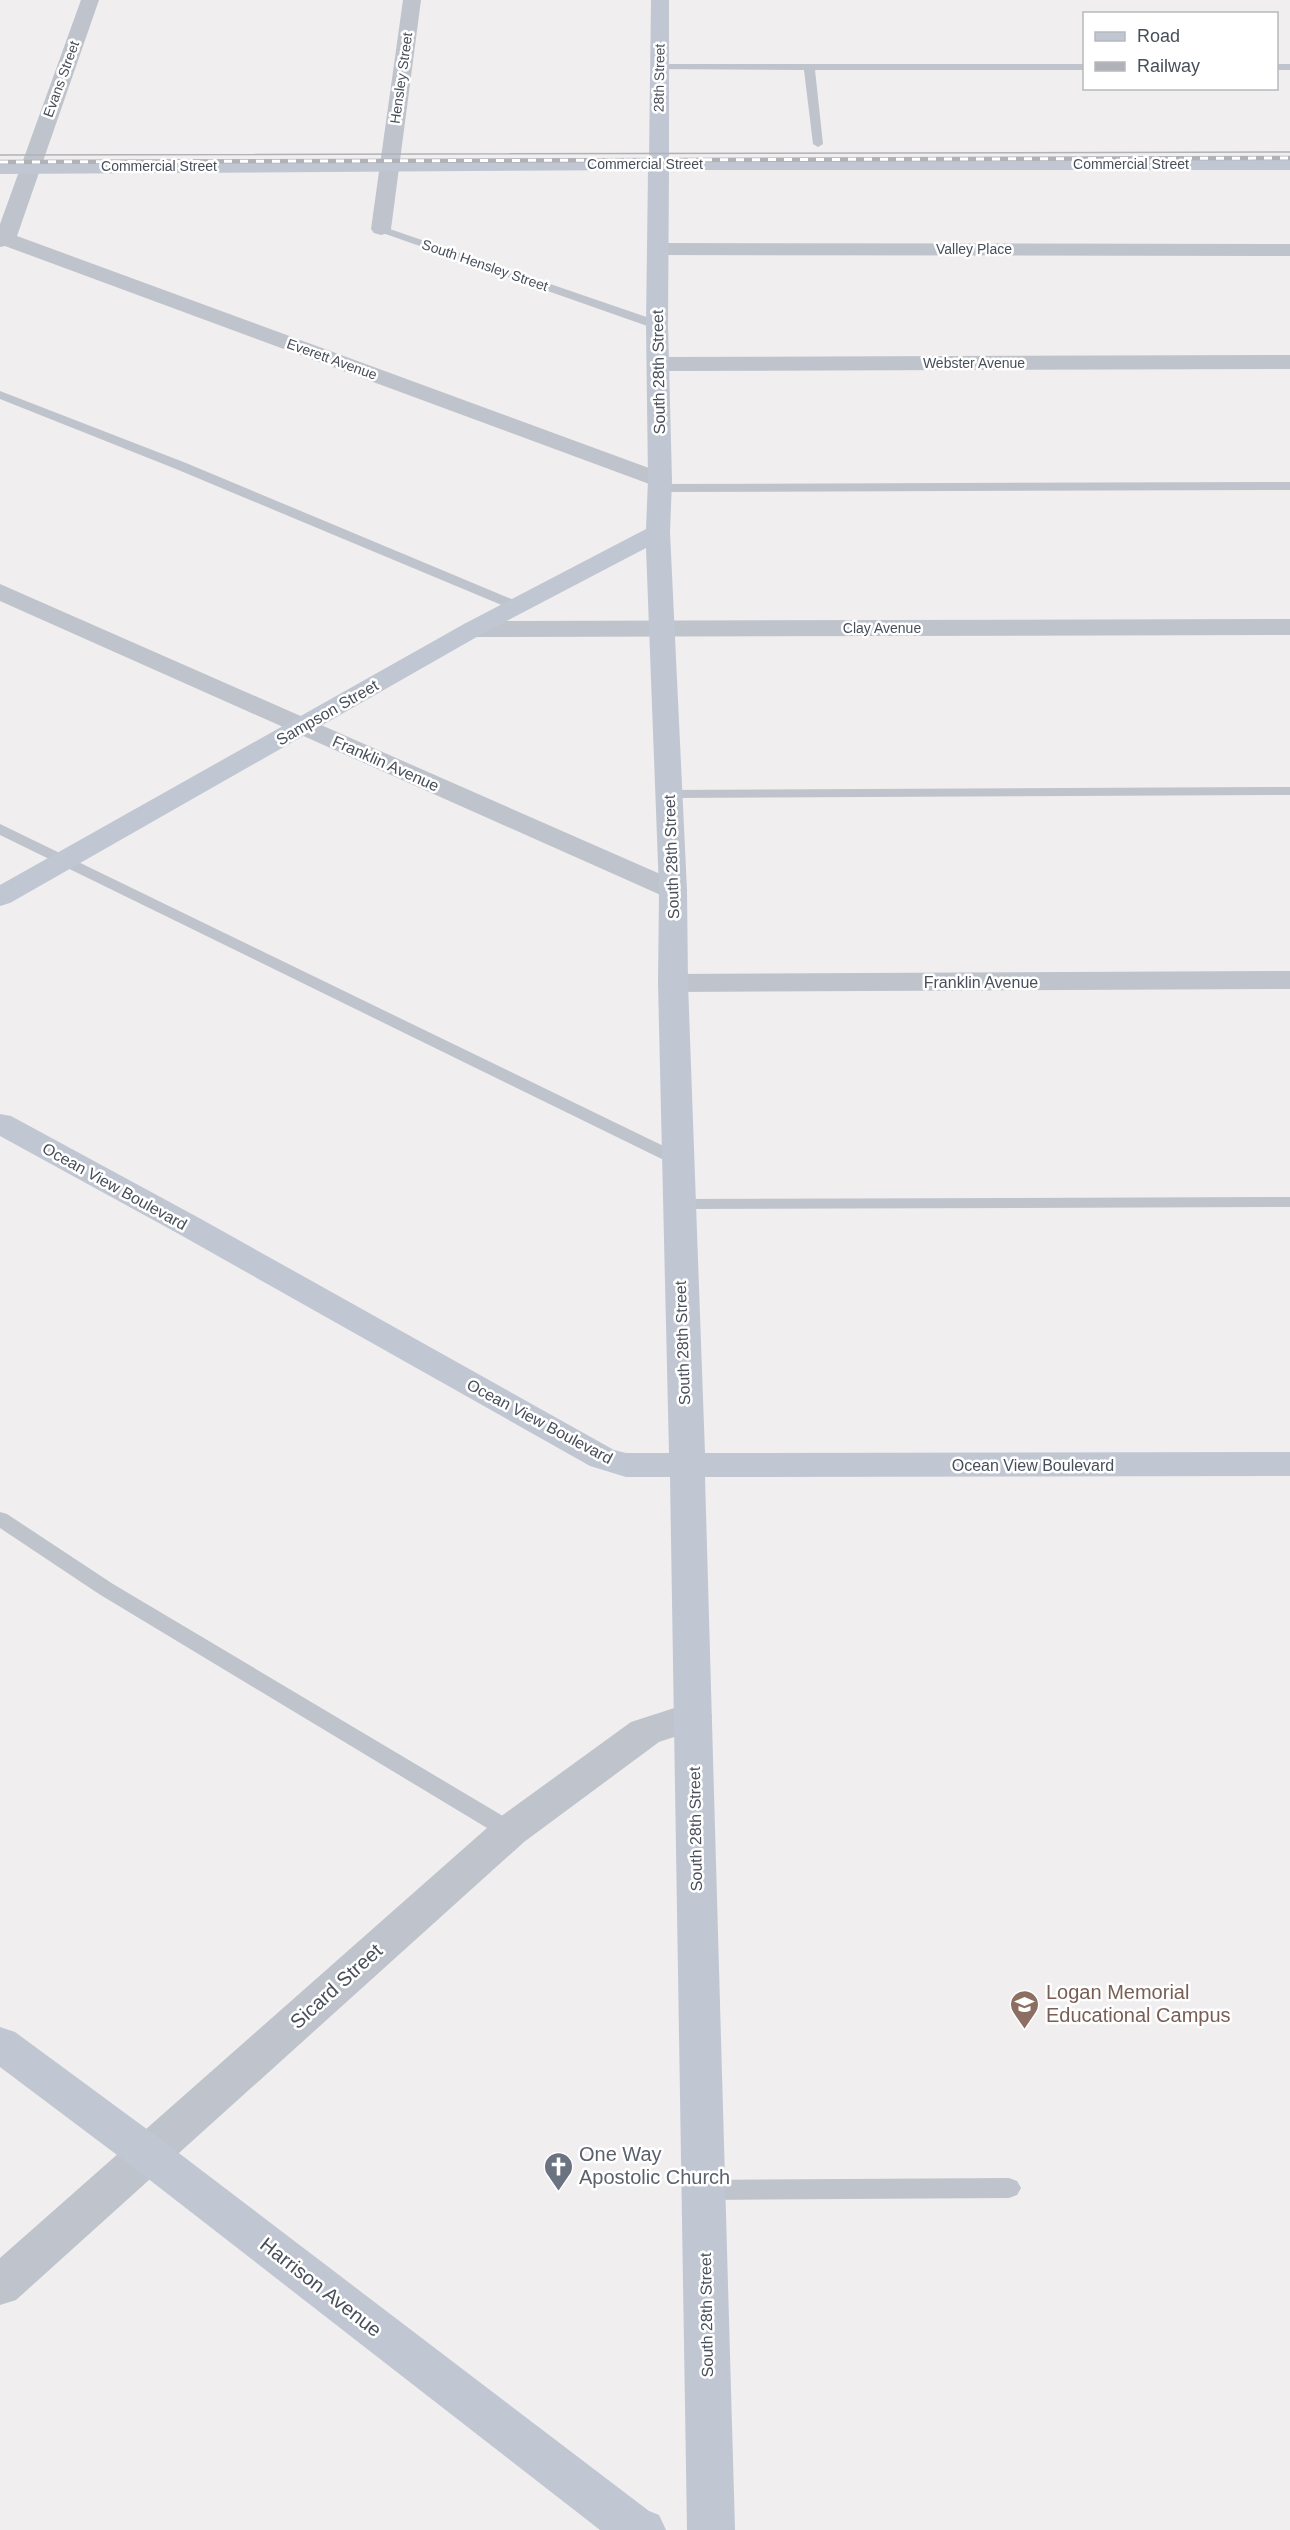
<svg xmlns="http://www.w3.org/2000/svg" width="1290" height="2530" viewBox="0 0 1290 2530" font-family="Helvetica,sans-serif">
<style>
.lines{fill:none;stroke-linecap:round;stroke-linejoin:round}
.lane{fill:#bec3cc;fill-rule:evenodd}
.street{fill:#bec3cc;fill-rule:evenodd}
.secondary{fill:#c0c7d3;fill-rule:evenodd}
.tram{stroke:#b1b2b8;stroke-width:1.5}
.rail-casing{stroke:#b1b2b8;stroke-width:4.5}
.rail{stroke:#fff;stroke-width:3;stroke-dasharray:8;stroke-linecap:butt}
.labels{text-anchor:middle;stroke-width:5;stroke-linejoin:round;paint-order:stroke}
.far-street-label{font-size:14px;fill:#484f5a;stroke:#fff}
.street-label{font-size:16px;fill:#484f5a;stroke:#fff}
.near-street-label{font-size:20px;fill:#484f5a;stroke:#fff}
.near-education-label{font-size:20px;fill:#785e54;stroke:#fff;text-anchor:start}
.near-worship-label{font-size:20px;fill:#5b616d;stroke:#fff;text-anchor:start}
</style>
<rect width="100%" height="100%" fill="#f0eeee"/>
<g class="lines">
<g class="lane">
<polygon points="659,64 1084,64 1084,70 815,70 823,144 818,147 813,144 804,70 655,69 654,67"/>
<rect x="1276" y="64" width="14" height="6"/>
<polygon points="381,226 661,322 663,325 661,328 653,328 377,231 375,229"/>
<polygon points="0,391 186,463 521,603 523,606 521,609 511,609 176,469 0,399"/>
<polygon points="1290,482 1290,490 659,492 652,488 659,484"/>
<polygon points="1290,787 1290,795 669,798 662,794 669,790"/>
<polygon points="0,824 684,1156 687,1160 684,1164 672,1164 0,835"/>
<polygon points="1290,1197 1290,1207 678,1209 672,1208 669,1204 672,1200 678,1199"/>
<polygon points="0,1512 7,1514 113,1584 518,1825 521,1831 518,1837 510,1839 502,1837 99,1594 0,1528"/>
<polygon points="1009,2178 1017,2181 1021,2188 1017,2195 1009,2198 703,2200 695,2197 691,2190 695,2183 703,2180"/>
</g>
<g class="street">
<polygon points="81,0 99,0 17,236 668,475 672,480 668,485 660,487 652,485 5,246 0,247 0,224"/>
<polygon points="403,0 421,0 391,229 388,233 381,235 374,233 371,229"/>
<polygon points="658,243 1290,244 1290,256 658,255 651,253 647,249 651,245"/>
<polygon points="1290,355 1290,369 658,371 650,369 647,364 650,359 658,357"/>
<polygon points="0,584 683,884 687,890 683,896 673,899 663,896 0,601"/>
<polygon points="1290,619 1290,635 473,637 464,634 460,629 464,624 473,621"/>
<polygon points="1290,971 1290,989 673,992 663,989 658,983 663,977 673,974"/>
<polygon points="693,1702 707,1706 712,1716 707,1726 659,1742 524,1842 16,2300 0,2305 0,2258 496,1820 631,1722"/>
</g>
<g class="secondary">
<polygon points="651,0 669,0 669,158 1290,158 1290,170 669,170 668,325 672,480 670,532 687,890 688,983 705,1453 1290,1452 1290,1476 705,1477 735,2530 687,2530 670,1477 626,1477 590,1466 177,1233 0,1136 0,1114 11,1116 201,1219 614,1450 626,1453 669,1453 658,983 659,890 646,548 482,634 10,903 0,906 0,885 464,624 646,529 648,480 646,325 648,170 0,174 0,162 649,158"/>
<polygon points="0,2027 15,2032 163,2141 649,2511 659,2515 666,2530 600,2530 133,2167 0,2067"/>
</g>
<polyline class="tram" points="0,155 1290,152"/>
<defs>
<polyline id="rail" points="0,162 1290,158"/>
</defs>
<use href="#rail" class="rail-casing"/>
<use href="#rail" class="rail"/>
</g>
<defs>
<symbol id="school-pin" viewBox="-11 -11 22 30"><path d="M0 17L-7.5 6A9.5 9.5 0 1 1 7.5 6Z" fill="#8d6e63" stroke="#fff"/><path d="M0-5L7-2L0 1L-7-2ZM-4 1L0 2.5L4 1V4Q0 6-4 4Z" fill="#fff"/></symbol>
<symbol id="church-pin" viewBox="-11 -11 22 30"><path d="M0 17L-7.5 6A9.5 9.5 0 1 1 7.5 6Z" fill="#6b7280" stroke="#fff"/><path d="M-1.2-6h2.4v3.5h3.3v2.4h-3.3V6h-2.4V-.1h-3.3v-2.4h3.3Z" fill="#fff"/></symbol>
</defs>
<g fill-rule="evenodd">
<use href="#school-pin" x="1008" y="1988" width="33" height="45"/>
<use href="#church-pin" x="542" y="2150" width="33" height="45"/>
</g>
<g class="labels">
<g class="far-street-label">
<text transform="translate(401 78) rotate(-82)" y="5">Hensley Street</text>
<text transform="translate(659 78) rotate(-89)" y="5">28th Street</text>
<text transform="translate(61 79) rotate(-70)" y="5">Evans Street</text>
<text x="645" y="169">Commercial Street</text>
<text x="1131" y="169">Commercial Street</text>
<text x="159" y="171">Commercial Street</text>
<text x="974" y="254">Valley Place</text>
<text transform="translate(485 265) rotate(19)" y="5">South Hensley Street</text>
<text transform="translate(332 359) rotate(20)" y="5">Everett Avenue</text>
<text x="974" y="368">Webster Avenue</text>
<text x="882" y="633">Clay Avenue</text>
</g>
<g class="street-label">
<text transform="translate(658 372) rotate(-91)" y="6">South 28th Street</text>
<text transform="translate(327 712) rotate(-30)" y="6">Sampson Street</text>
<text transform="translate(386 763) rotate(24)" y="6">Franklin Avenue</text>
<text transform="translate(671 857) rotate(-92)" y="6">South 28th Street</text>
<text x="981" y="988">Franklin Avenue</text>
<text transform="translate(115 1186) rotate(29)" y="6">Ocean View Boulevard</text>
<text transform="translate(682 1343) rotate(-92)" y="6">South 28th Street</text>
<text transform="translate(540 1421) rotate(28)" y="6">Ocean View Boulevard</text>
<text x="1033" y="1471">Ocean View Boulevard</text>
<text transform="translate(695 1829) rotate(-91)" y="6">South 28th Street</text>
<text transform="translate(706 2315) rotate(-91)" y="6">South 28th Street</text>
</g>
<g class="near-street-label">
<text transform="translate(336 1986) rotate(-42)" y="7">Sicard Street</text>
<text transform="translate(321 2287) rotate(38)" y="7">Harrison Avenue</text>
</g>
<g class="near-education-label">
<text x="1046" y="1999">Logan Memorial<tspan x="1046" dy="23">Educational Campus</tspan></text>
</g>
<g class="near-worship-label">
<text x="579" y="2161">One Way<tspan x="579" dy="23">Apostolic Church</tspan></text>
</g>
</g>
<rect x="1083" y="12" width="195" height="78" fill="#ffffff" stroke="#b6b9bd" stroke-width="1.5"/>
<rect x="1095" y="32" width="30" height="9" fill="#c0c7d3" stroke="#b6b9bd" stroke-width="1.5"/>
<text x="1137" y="42" font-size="18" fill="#484f5a">Road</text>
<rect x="1095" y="62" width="30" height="9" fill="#b1b2b8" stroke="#b6b9bd" stroke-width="1.5"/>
<text x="1137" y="72" font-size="18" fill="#484f5a">Railway</text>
</svg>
